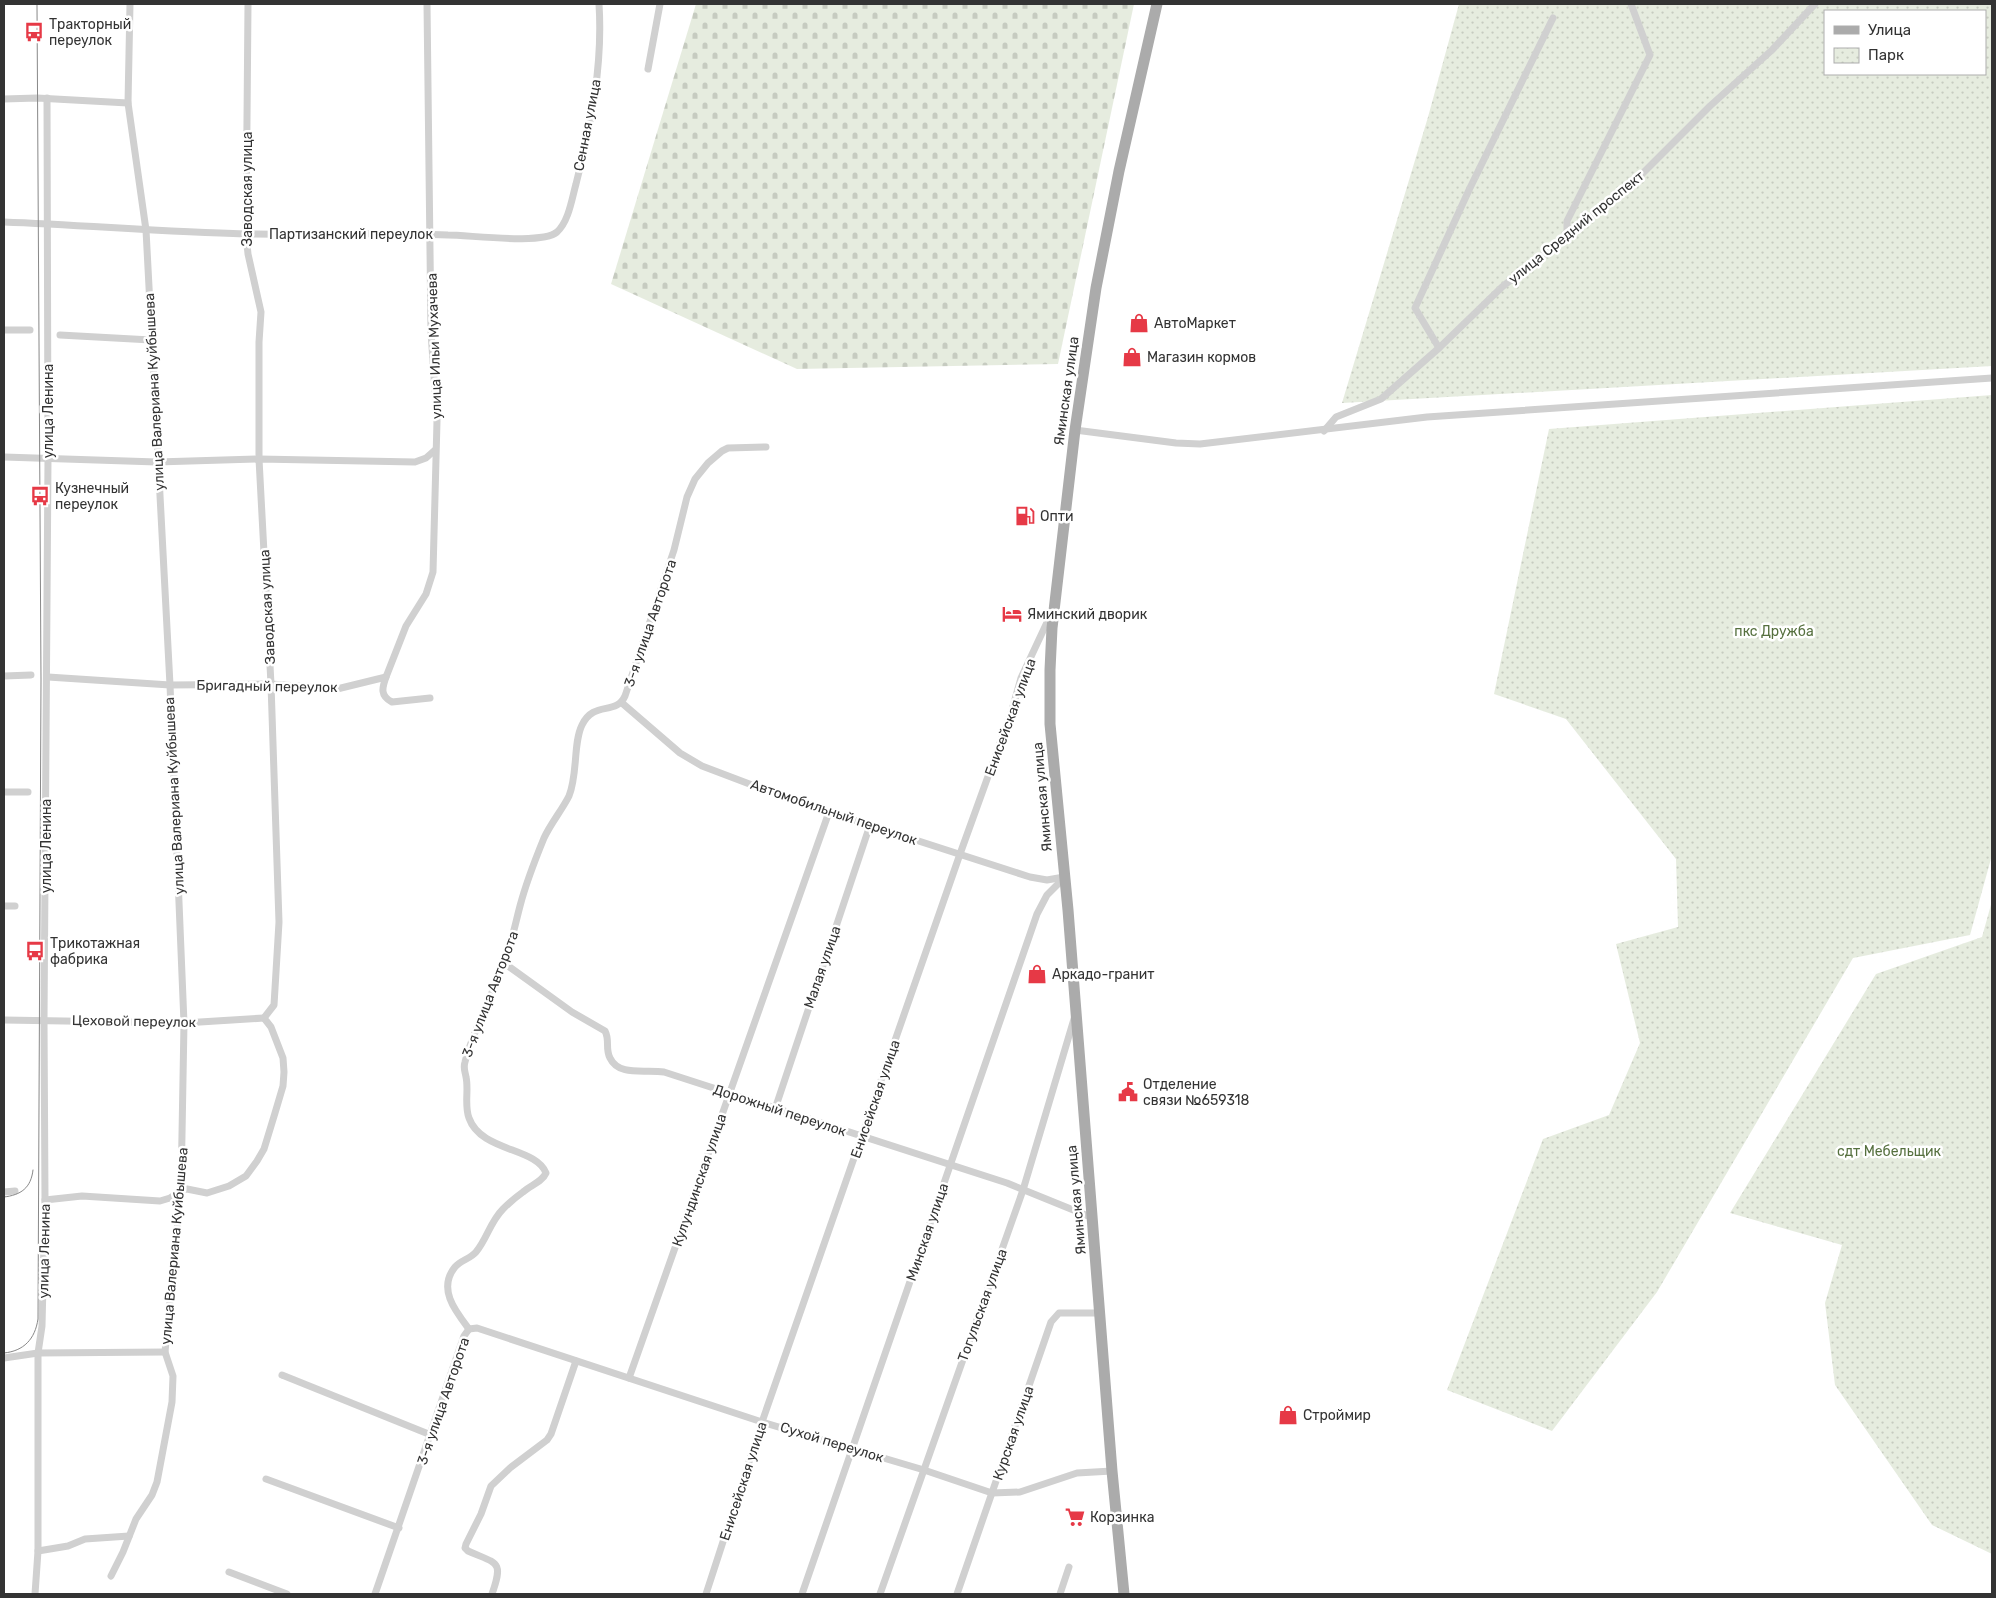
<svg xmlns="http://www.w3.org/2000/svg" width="1996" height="1598" viewBox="0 0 1996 1598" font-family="Rubik,sans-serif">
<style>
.cemetery{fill:url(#cemetery-stones)}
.park{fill:url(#park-dots);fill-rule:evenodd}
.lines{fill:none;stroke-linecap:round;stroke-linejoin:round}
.minor{stroke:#d0d0d0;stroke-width:7}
.primary{stroke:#ababab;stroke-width:11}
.tram{stroke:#888;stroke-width:1}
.labels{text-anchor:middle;stroke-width:5;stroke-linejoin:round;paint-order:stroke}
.poi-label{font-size:14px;fill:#333;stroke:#fff;text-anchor:start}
.street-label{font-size:14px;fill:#333;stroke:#fff}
.park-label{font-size:14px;fill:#56703f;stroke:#fff}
</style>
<defs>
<pattern id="cemetery-stones" width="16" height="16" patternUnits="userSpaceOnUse" patternTransform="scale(1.25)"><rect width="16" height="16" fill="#e6ecdf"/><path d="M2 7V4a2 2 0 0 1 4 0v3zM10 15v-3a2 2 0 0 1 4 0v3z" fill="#c6cbc0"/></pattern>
<pattern id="park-dots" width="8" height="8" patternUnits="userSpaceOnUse" patternTransform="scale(1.25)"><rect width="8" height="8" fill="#e6ecdf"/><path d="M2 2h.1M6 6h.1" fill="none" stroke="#c6cbc0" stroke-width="1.8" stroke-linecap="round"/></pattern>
</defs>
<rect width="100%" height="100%" fill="#fff"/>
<polygon class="cemetery" points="696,4 1134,4 1058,364 797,369 611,284"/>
<g class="park">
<path d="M1459 4H1992V366L1342 403 1428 117ZM1825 11H1985V74H1825Z"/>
<polygon points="1992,395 1992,855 1970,935 1853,958 1657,1292 1552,1431 1447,1390 1543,1139 1609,1115 1640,1043 1616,944 1678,927 1676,859 1566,719 1494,694 1549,429"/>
<polygon points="1992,901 1992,1554 1932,1525 1835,1385 1825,1303 1842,1245 1730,1213 1876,974 1982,937"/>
</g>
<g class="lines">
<g class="minor">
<polyline points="648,69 660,4"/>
<polyline points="4,99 37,98 128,103"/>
<path d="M4 222C84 225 165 232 245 234 313 235 380 232 448 235 470 235 542 245 557 232 569 221 572 198 576 184 591 124 603 66 599 4"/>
<polyline points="1567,235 1567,221 1650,55 1631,4"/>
<polyline points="4,330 30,330"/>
<polyline points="60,335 151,340"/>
<polyline points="1439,348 1415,308 1469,190 1553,18"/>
<polyline points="1075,430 1176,443 1200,444 1427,417 1992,378"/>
<polyline points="1324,431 1336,417 1381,399 1439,348 1502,287 1632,184 1710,106 1772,50 1815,4"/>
<polyline points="4,457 157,462 259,459 415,462 426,458 435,450"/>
<polyline points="4,676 31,675"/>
<path d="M48 677 170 685 271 684 337 689 386 677C382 688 380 696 392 702L430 698"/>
<polyline points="386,677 406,626 426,594 433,572 437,421 431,332 427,4"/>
<polyline points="622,703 680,753 702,766 760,788 829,812 1030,877 1047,880 1064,877"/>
<polyline points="4,792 28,792"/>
<polyline points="4,906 15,906"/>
<path d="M504 963 572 1012 605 1031C610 1040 605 1049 610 1058 619 1077 645 1069 664 1072L1007 1183 1093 1218"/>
<polyline points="4,1020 184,1023 264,1018"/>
<polyline points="775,1109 870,825"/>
<polyline points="4,1192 15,1191"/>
<polyline points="45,1200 82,1196 160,1201 170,1198 181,1190 187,1189 207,1193 229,1186 246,1176 257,1161 264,1149 275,1113 283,1086 284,1072 283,1058 271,1027 264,1018 274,1005 279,922 271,684 259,459 259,342 261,312 248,254 246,234 248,4"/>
<path d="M469 1329C456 1312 437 1289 455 1267 461 1260 470 1259 476 1252 487 1239 490 1222 503 1209 509 1203 516 1197 523 1192 531 1185 542 1182 546 1173 536 1147 481 1152 469 1118 464 1105 469 1090 466 1077 465 1071 463 1068 465 1062 474 1027 493 995 505 960 512 941 515 925 520 906 526 883 535 860 544 838 551 823 562 810 569 796 578 774 573 743 582 725 594 700 616 716 625 696L674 550 687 497 695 479 708 463 722 451 728 448 766 447"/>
<polyline points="469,1329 477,1328 762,1422 924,1470 992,1493 1020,1492 1077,1473 1112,1471"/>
<polyline points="4,1358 38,1353 165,1352"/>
<polyline points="282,1375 431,1435"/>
<polyline points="629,1378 829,812"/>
<polyline points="266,1479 399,1528"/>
<polyline points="38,1551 68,1546 85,1539 129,1536"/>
<polyline points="229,1572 287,1594"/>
<polyline points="111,1576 123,1552 136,1519 152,1495 157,1482 172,1402 173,1376 165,1352 181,1190 184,1023 170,685 146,230 128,103 130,4"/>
<polyline points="35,1594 38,1551 38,1353 42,1326 45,1200 44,1020 48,459 47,98"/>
<polyline points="375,1594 464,1336 469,1329"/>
<path d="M492 1594C504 1560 497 1564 468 1551L465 1548 466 1544 481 1514 491 1486 510 1468 547 1440 551 1434 576 1361"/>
<polyline points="706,1594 762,1422 960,854 1012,710 1021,678 1050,616"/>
<polyline points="802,1594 1037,914 1047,895 1065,877"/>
<polyline points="880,1594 1023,1190 1074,1019"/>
<polyline points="957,1594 1051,1322 1059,1313 1101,1313"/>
<polyline points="1060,1594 1069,1567"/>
</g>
<polyline class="primary" points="1124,1594 1112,1471 1068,910 1050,724 1050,670 1052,628 1075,430 1096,288 1119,171 1157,4"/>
<g class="tram">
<path d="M4 1197C21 1195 31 1188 33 1170"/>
<path d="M4 1353C24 1351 35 1339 38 1319L41 680 37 4"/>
</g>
</g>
<defs>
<symbol id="bus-bare" viewBox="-9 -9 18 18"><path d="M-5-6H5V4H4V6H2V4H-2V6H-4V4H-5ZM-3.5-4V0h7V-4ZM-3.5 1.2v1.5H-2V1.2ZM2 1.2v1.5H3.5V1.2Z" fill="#e63946" stroke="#fff" stroke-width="2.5" paint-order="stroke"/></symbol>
<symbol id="shop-bare" viewBox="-9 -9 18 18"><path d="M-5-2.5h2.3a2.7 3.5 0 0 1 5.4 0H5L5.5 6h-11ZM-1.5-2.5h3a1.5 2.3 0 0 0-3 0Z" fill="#e63946" stroke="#fff" stroke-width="2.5" paint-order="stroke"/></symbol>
<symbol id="fuel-bare" viewBox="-9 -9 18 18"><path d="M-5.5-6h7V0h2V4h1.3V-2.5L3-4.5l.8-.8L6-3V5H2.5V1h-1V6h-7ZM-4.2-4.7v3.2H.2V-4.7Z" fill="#e63946" stroke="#fff" stroke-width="2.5" paint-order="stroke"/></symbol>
<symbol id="hotel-bare" viewBox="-9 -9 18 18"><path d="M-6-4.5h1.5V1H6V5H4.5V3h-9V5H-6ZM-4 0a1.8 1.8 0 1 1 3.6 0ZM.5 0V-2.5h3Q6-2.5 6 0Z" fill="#e63946" stroke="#fff" stroke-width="2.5" paint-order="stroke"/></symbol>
<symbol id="civic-bare" viewBox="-9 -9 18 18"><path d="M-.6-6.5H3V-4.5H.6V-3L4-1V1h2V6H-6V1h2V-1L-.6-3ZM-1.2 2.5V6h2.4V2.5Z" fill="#e63946" stroke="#fff" stroke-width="2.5" paint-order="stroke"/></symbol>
<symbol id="supermarket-bare" viewBox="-9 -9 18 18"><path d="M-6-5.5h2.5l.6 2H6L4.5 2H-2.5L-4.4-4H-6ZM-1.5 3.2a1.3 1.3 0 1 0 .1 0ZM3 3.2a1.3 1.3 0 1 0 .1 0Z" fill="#e63946" stroke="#fff" stroke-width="2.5" paint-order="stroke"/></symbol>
</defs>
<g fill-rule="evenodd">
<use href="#bus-bare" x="20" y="18" width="28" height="28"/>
<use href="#shop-bare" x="1125" y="309" width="28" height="28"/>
<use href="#shop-bare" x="1118" y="343" width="28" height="28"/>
<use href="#bus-bare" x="26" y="482" width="28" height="28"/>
<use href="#fuel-bare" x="1011" y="502" width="28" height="28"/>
<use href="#hotel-bare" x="998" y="600" width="28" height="28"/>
<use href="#bus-bare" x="21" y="937" width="28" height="28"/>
<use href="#shop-bare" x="1023" y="960" width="28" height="28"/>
<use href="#civic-bare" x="1114" y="1078" width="28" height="28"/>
<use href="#shop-bare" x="1274" y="1401" width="28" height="28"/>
<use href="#supermarket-bare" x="1061" y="1503" width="28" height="28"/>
</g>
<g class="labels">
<g class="poi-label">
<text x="49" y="29">Тракторный<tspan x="49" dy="16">переулок</tspan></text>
<text x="1154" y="328">АвтоМаркет</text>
<text x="1147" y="362">Магазин кормов</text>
<text x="55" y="493">Кузнечный<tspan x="55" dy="16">переулок</tspan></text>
<text x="1040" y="521">Опти</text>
<text x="1027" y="619">Яминский дворик</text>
<text x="50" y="948">Трикотажная<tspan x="50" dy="16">фабрика</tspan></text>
<text x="1052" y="979">Аркадо-гранит</text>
<text x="1143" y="1089">Отделение<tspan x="1143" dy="16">связи №659318</tspan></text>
<text x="1303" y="1420">Строймир</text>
<text x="1090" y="1522">Корзинка</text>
</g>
<g class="street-label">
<text transform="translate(587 125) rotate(-79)" y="5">Сенная улица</text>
<text transform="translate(247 189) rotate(-90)" y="5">Заводская улица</text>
<text transform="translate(1576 227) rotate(-39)" y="5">улица Средний проспект</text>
<text x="351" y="239">Партизанский переулок</text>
<text transform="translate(434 346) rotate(-92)" y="5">улица Ильи Мухачева</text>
<text transform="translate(1066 391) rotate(-82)" y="5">Яминская улица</text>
<text transform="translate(154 392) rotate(-93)" y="5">улица Валериана Куйбышева</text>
<text transform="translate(48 411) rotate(-90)" y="5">улица Ленина</text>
<text transform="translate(267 607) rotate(-93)" y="5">Заводская улица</text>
<text transform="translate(650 623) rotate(-71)" y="5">3-я улица Авторота</text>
<text transform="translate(267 686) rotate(1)" y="5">Бригадный переулок</text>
<text transform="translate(1010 717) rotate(-70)" y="5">Енисейская улица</text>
<text transform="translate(174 796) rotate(-93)" y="5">улица Валериана Куйбышева</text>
<text transform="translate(1042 797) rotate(-95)" y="5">Яминская улица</text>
<text transform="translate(834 812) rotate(19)" y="5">Автомобильный переулок</text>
<text transform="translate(46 846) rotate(-90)" y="5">улица Ленина</text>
<text transform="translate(822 967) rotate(-71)" y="5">Малая улица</text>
<text transform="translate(490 994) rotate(-69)" y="5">3-я улица Авторота</text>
<text transform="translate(134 1021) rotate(1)" y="5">Цеховой переулок</text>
<text transform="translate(875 1099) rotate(-71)" y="5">Енисейская улица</text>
<text transform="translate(780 1110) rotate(18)" y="5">Дорожный переулок</text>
<text transform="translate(699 1180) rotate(-71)" y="5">Кулундинская улица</text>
<text transform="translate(1076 1200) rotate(-95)" y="5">Яминская улица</text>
<text transform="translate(927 1232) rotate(-71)" y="5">Минская улица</text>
<text transform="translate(174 1246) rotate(-85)" y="5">улица Валериана Куйбышева</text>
<text transform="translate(44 1251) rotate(-89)" y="5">улица Ленина</text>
<text transform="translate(982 1305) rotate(-70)" y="5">Тогульская улица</text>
<text transform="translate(443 1401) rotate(-71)" y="5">3-я улица Авторота</text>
<text transform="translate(1013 1433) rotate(-71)" y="5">Курская улица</text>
<text transform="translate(832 1442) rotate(17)" y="5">Сухой переулок</text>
<text transform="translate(743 1481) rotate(-72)" y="5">Енисейская улица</text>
</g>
<g class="park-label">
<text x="1774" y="636">пкс Дружба</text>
<text x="1889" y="1156">сдт Мебельщик</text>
</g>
</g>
<rect width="1996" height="1598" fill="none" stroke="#333333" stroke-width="10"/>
<rect x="1824" y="10" width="162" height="65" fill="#ffffff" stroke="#adadad"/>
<rect x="1834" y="26" width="25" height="8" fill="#ababab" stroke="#adadad"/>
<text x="1868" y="35" font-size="15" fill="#333333">Улица</text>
<rect x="1834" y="48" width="25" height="15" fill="url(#park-dots)" stroke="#adadad"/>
<text x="1868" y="60" font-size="15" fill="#333333">Парк</text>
</svg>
